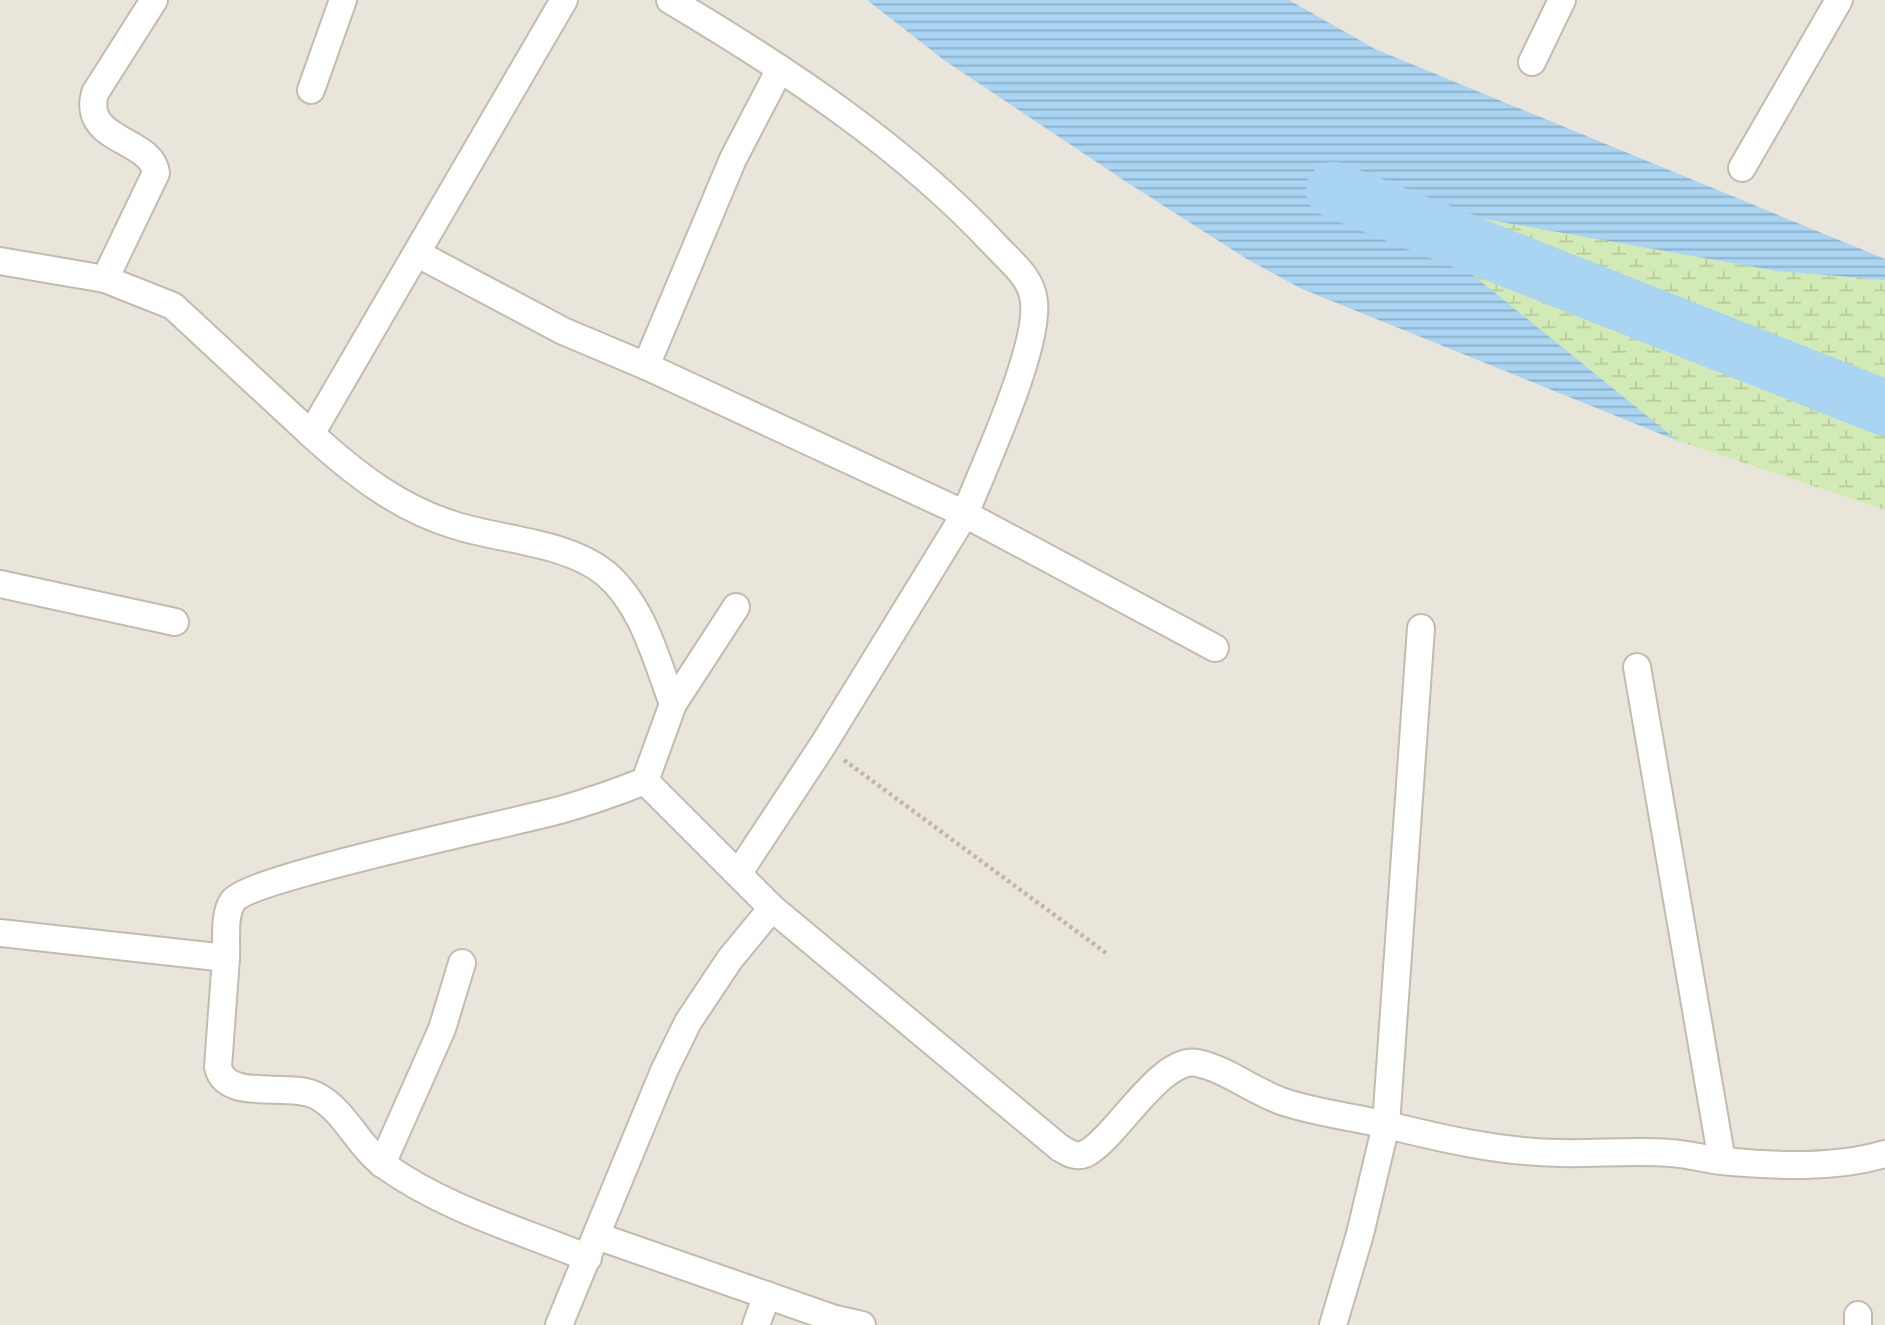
<svg xmlns="http://www.w3.org/2000/svg" width="1885" height="1325" viewBox="0 0 1885 1325" font-family="'Nunito Sans',sans-serif">
<style>
.residential{fill:#eae5da}
.wetland{fill:url(#wetland-marsh)}
.water{fill:url(#water-rules)}
.lines{fill:none;stroke-linecap:round;stroke-linejoin:round}
.river{stroke:#a9d4f2;stroke-width:56}
.minor-casing{stroke:#c2bbae;stroke-width:30}
.path{stroke:#c4b79f;stroke-width:4.5;stroke-dasharray:3.5 3.5;stroke-linecap:butt}
.minor{stroke:#fff;stroke-width:26}
</style>
<defs>
<pattern id="wetland-marsh" width="20" height="14" patternUnits="userSpaceOnUse" patternTransform="scale(1.75)"><rect width="20" height="14" fill="#d2eab5"/><path d="M1 5h8M5 5V1M11 12h8M15 12V8" fill="none" stroke="#b6ca9c"/></pattern>
<pattern id="water-rules" width="6" height="5" patternUnits="userSpaceOnUse" patternTransform="scale(1.75)"><rect width="6" height="5" fill="#a9d4f2"/><path d="M0 2.5h6" fill="none" stroke="#8caec5"/></pattern>
</defs>
<rect width="100%" height="100%" fill="#f6f3ec"/>
<rect class="residential" x="0" y="0" width="1885" height="1325"/>
<polygon class="wetland" points="1473,217 1777,271 1885,280 1885,510 1678,441 1404,220"/>
<polygon class="water" points="867,0 1289,0 1375,49 1885,259 1885,280 1777,271 1473,217 1405,220 1678,441 1302,289 1247,259 1128,183 944,60"/>
<g class="lines">
<polyline class="river" points="1334,190 1885,408"/>
<defs>
<g id="minor">
<path d="M670 0C786 69 904 147 996 246 1012 263 1032 278 1034 302 1039 349 984 466 965 514L1215 648"/>
<polyline points="1532,62 1562,0"/>
<polyline points="311,90 343,0"/>
<polyline points="1742,168 1839,0"/>
<polyline points="418,254 563,331 646,366 965,514 823,745 738,874"/>
<polyline points="0,261 105,279 173,306 311,434 564,0"/>
<path d="M105 279 156 173C152 138 81 142 95 93L154 0"/>
<polyline points="646,366 733,159 780,69"/>
<path d="M311 434C354 473 398 508 454 525 500 540 567 542 605 573 643 605 656 659 673 704L645 781 772 908 730 959 688 1022 664 1071 559 1325"/>
<polyline points="0,584 175,622"/>
<polyline points="1637,667 1722,1161"/>
<polyline points="673,704 736,607"/>
<path d="M772 908 1060 1148C1068 1152 1075 1158 1085 1154 1115 1140 1160 1056 1197 1063 1227 1069 1254 1092 1284 1102 1317 1113 1353 1117 1387 1125 1444 1139 1500 1152 1559 1153 1595 1154 1633 1150 1670 1153 1687 1154 1705 1159 1722 1161 1775 1166 1834 1169 1885 1154"/>
<path d="M0 933 226 958 218 1067C226 1103 289 1081 317 1096 345 1111 358 1146 384 1165 443 1208 520 1230 588 1258"/>
<path d="M226 958C227 941 223 915 233 901 251 877 513 823 560 810 589 802 617 792 645 781"/>
<polyline points="382,1164 442,1029 462,963"/>
<polyline points="597,1236 835,1319 862,1325"/>
<polyline points="1858,1315 1858,1325"/>
<polyline points="756,1325 767,1295"/>
<polyline points="1333,1325 1360,1234 1386,1125 1421,628"/>
</g>
</defs>
<use href="#minor" class="minor-casing"/>
<polyline class="path" points="844,760 1106,953"/>
<use href="#minor" class="minor"/>
</g>
</svg>
